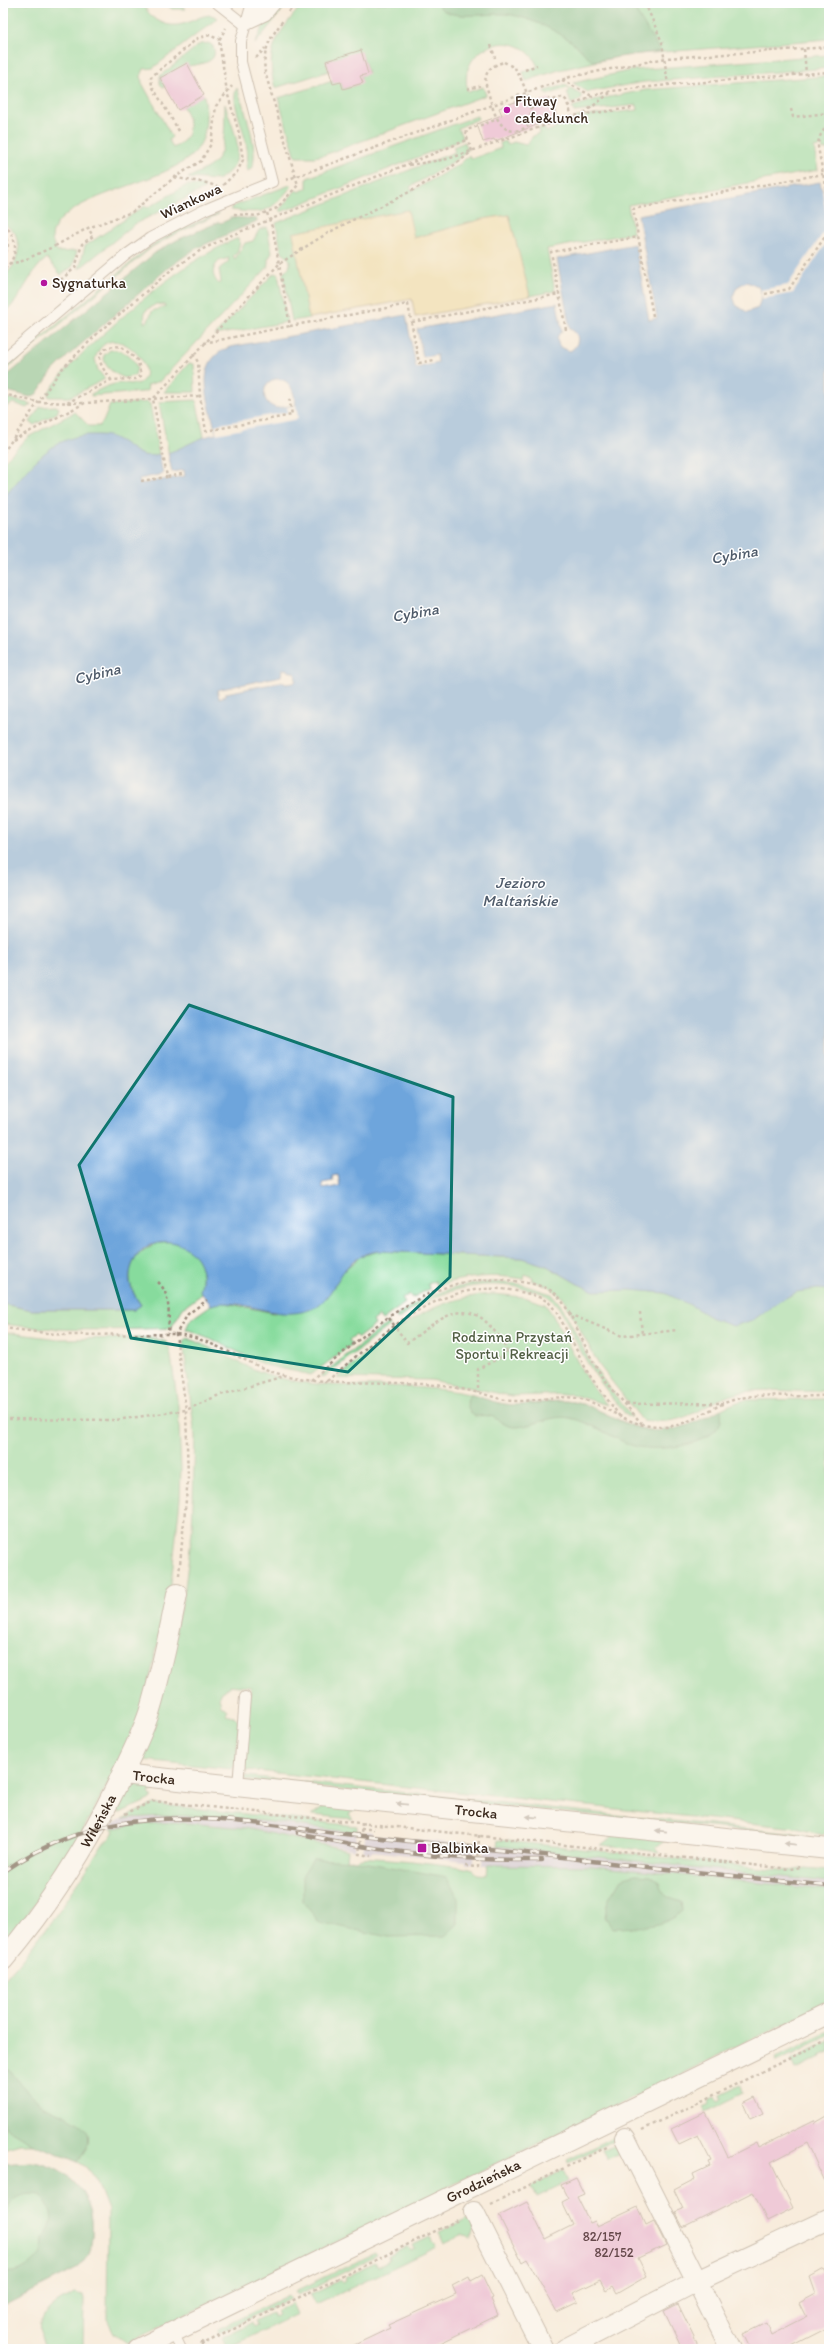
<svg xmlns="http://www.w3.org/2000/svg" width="832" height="2352" viewBox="0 0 832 2352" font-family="Itim,sans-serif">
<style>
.industrial{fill:#c6c0d9}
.green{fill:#87db9d;stroke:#61825e;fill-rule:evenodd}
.forest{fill:#6dbb84;stroke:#547251}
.sand{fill:#eeda9e;stroke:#94825e}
.water{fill:#6ea5dc;stroke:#54687d;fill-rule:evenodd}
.pier{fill:#f8ecdc}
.building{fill:#e4a0d0}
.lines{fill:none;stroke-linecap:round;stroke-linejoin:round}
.service-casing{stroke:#9a8b7d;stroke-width:12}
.minor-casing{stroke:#9a8b7d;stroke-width:22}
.path{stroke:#9a8b7d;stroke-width:2.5;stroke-dasharray:3 3;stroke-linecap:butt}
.service{stroke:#fff;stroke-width:10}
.minor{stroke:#fff;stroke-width:20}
.rail-casing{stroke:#3b2a1e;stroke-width:4.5}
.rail{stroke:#fff;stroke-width:3;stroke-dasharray:9;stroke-linecap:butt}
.path-bridge{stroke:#9a8b7d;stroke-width:2.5;stroke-dasharray:3 3;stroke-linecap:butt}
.oneway{fill:#a79f9a}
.marked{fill:none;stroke:#0f766e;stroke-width:3;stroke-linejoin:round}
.poi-dot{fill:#b5179e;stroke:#fff;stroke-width:1.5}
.labels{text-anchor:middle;stroke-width:3;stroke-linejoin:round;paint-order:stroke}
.number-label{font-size:13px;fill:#65484a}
.poi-label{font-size:15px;fill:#3b2a1e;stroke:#fff;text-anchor:start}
.street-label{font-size:15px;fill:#3b2a1e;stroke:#fff}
.park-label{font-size:15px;fill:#525f44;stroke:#fff}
.water-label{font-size:16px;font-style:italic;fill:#4f5b6a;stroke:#fff}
</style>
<rect width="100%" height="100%" fill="#fff"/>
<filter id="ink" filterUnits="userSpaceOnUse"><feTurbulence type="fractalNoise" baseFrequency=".025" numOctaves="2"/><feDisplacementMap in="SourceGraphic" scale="8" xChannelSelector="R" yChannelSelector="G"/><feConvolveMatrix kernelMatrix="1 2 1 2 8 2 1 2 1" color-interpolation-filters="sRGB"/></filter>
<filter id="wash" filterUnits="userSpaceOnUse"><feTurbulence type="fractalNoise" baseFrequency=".012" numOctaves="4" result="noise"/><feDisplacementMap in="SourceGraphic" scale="16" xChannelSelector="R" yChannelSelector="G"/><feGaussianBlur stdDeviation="0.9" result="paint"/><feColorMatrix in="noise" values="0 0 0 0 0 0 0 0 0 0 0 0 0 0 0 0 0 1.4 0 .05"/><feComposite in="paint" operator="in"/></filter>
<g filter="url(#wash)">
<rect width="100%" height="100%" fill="#f8ecdc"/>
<g class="industrial">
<polygon points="175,1815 248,1820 357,1833 355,1850 245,1828 210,1824 151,1823 111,1829 114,1822 122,1819"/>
<polygon points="366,1831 373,1832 373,1835 467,1845 467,1843 475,1844 474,1864 465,1864 465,1861 371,1851 371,1853 363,1852"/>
<polygon points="484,1845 598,1855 829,1882 829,1890 592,1866 482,1865"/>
</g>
<g class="green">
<path d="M3 3H143C146 11 150 15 157 20 184 37 202 6 218 18L153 68 144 69 141 76 142 83 172 137 169 140 173 148C203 133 184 108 172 87H163L160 84V76L200 44 209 43 213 46C220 63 200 64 188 66L198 98 204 95C207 111 208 134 198 148 174 185 54 193 52 238 52 242 56 248 57 252L77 251 73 266 61 275 47 258C28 272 23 299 3 314V279L15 263 19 247 15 233 3 222Z"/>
<polygon points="164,3 178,3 186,9 172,9"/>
<polygon points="281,3 288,3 255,44 262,28"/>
<path d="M303 3H829V39L626 55 559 70 526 81 523 72 538 67C520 23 455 46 468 92L483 87 486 95 324 155 314 157H296L278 98 333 81 341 82 343 89 362 83 360 76 368 73 361 51 326 61 329 71 275 88C264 48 279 33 303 3Z"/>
<polygon points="829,55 829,68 644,82 588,92 573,83 633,70"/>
<polygon points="829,76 829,149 823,150 822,146 814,148 818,170 628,205 633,233 547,249 555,291 530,296 509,215 483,219 413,238 408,210 293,233 309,318 292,321 283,273 289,268 290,260 281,251 276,223 455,152 453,147 465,142 467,150 458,159 410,187 412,191 460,164 469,155 471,159 501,148 500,143 505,141 507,145 514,142 526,145 533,136 539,133 539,129 544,127 546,132 576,119 576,117 638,110 637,105 574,112 572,107 594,100 645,90"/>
<polygon points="565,85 581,95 582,99 571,104 567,92 569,90 567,88 547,95 545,91"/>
<path d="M237 88C242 102 265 162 248 171L246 167C254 142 227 103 237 88Z"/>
<path d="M225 104C234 134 252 162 217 180L188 178C197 173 208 169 215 162 227 149 224 121 225 104Z"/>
<polygon points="477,116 478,119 458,128 463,139 281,212 279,210 296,190 299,192 307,188 307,178"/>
<polygon points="187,185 204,186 204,189 135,224 79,269 85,246 145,206 147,208"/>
<path d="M290 185 292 186C269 213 266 214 231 210V207Z"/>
<polygon points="219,213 219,214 173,235 152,247 3,372 3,369 151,246 172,233"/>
<path d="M267 227 272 253 268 259V267L160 381 148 385 147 391 143 392 91 396V394C101 389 111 383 123 383 129 383 136 386 141 382 161 367 109 314 95 359L98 370 105 379 70 397H49L48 393C65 368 87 349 109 329 151 292 185 262 238 238L240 243 237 253 233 256 235 259 245 243 253 241 259 230ZM229 258 228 262 219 269 221 281 219 284C212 277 211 269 219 261ZM156 304 165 305V307L152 311 148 321 144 323 145 311Z"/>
<polygon points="274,273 278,274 287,322 215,335"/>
<path d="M110 350C123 349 133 356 137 368L135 375 125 378C114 374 103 367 104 355Z"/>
<polygon points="189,363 194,364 195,392 164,392"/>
<path d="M3 397 31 404 28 408C22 408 15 400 9 405 6 406 5 410 3 412Z"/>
<polygon points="196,400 204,436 172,472 159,402"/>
<polygon points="147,402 150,404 159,454 149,457 134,452 3,522 3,462 28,437 75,412 89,426 99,426 103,422 110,405"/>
<polygon points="56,406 59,408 57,413 34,425 30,422 40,407"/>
<path d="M159 1242C165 1242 172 1241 177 1243 198 1249 207 1271 200 1291L202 1294 183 1308 171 1328C114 1330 59 1332 3 1324V1304L32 1310H134L141 1305C121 1278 128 1254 159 1242Z"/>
<path d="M379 1251 522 1258 547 1266 578 1284 665 1293 829 1257V1390C801 1394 771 1387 743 1392 701 1400 693 1428 642 1420L599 1365 563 1298 549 1286 532 1281 533 1277 525 1274 524 1279C494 1274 466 1276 437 1286L436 1281 428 1284 429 1289 412 1298 409 1294 402 1299 405 1303 382 1320 379 1316 373 1321 375 1325 358 1338 355 1335 349 1340 352 1344 311 1375 265 1365 207 1337 186 1329 190 1320 211 1305 221 1302 274 1313 329 1294 343 1271 361 1256Z"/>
<path d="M493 1282 520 1284 552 1294 563 1308 591 1364 632 1417 627 1416C609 1394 591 1372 578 1346 570 1331 564 1310 551 1299 545 1293 535 1291 526 1289 479 1277 435 1292 398 1319L396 1317C426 1294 456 1284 493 1282Z"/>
<path d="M493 1294 523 1297 545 1304 552 1314 585 1376 607 1405 571 1394 512 1396 431 1380 337 1378C389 1337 423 1298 493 1294Z"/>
<polygon points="388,1323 389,1326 324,1377 320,1376"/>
<polygon points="3,1332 58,1339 152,1338 166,1342 170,1350 178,1406 181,1468 180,1499 170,1593 143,1707 114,1772 68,1858 3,1948"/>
<path d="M187 1338C219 1350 247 1370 280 1378 323 1389 366 1384 410 1387 429 1388 450 1390 469 1394 482 1397 494 1403 507 1405 529 1407 552 1398 573 1402 607 1409 630 1433 668 1431 696 1429 718 1406 745 1400L829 1399V1830L823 1835 796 1828 247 1770 244 1763 251 1687 229 1685V1688L222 1692 219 1698 221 1705 227 1710 226 1715 234 1717 239 1722 236 1762 232 1769 143 1760 142 1755 184 1595 192 1532 195 1436 183 1341Z"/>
<polygon points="246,1776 796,1834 809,1837 245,1780"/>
<polygon points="131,1784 160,1785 149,1793 153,1798 120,1813 114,1810 127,1787"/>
<polygon points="328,1803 360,1806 349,1814 353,1819 312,1815"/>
<path d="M154 1804 357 1826V1833C279 1823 201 1810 122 1819Z"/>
<path d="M175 1822 245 1828 348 1850 347 1860C354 1861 356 1859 362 1858 371 1856 466 1866 473 1870 475 1871 476 1873 477 1874L487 1875 488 1865 592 1866 829 1890V2002L127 2343 114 2333 107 2319 108 2210 97 2182 86 2167 78 2162 34 2144H20L3 2149V1981C42 1937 70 1897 101 1847 105 1841 109 1841 114 1831L111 1829 131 1825Z"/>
<polygon points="617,1833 667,1838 655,1847 659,1852 601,1845"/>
<polygon points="498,1840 790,1871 806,1868 829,1870 829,1882 497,1846"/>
<polygon points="829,2032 829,2036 777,2062 776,2058"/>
<polygon points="829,2042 829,2053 795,2069 791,2060"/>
<polygon points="739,2086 743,2094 706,2112 703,2108 710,2104 708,2100 715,2097 717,2101 721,2099 720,2095"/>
<polygon points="618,2135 619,2138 568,2163 567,2160"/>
<polygon points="622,2143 622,2153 608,2160 603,2151"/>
<path d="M32 2162C69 2167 96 2197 92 2235 91 2249 88 2258 78 2268L3 2306V2164Z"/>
<polygon points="563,2171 568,2182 537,2197 532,2186"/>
<polygon points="468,2218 476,2226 472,2238 461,2235 444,2243 439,2232"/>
<polygon points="430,2236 436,2247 316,2305 310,2294 341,2280 342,2283 346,2281 345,2278 375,2262 378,2266 389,2260 388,2257 409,2246 411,2250 415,2248 413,2244"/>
<polygon points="375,2253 377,2256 298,2295 296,2291"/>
<path d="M74 2293 83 2295 84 2299 83 2349H46C31 2319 48 2306 74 2293Z"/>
<polygon points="288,2295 290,2298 219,2333 218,2329"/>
<polygon points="292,2303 297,2314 227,2348 222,2337 251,2323 253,2327 257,2325 255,2321 272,2313 274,2317 278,2315 276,2311"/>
</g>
<g class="forest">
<path d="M438 3H635V10L660 51 592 61C585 55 579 47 572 42 556 30 524 15 504 14 489 13 442 22 438 3Z"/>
<polygon points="230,217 257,219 257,221 195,249 168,268 69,355 52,372 35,396 30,397 3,390 3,379 156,252 177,240 219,222 221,223 230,219"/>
<path d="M470 1394C485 1399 501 1405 517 1405 535 1405 555 1399 573 1402 588 1404 604 1413 618 1420 658 1440 685 1429 721 1409 721 1412 722 1417 721 1421 714 1447 652 1453 631 1445 610 1437 593 1423 570 1418 553 1414 534 1426 517 1427 504 1428 499 1418 490 1416 485 1415 479 1416 474 1416 467 1408 465 1404 470 1394Z"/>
<polygon points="313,1859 357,1861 447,1877 458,1899 458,1924 445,1936 388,1937 319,1922 303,1902 303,1874"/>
<path d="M635 1875 651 1876 659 1882C662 1896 668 1898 682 1902L683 1911C664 1928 637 1927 613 1928L605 1917 608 1900 621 1879Z"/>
<path d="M3 2069 10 2070C20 2083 29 2095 42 2104 52 2112 85 2121 88 2134 91 2145 83 2154 78 2162L33 2144 3 2126Z"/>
<path d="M32 2162C69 2167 96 2197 92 2235 91 2249 88 2258 78 2268L3 2306V2271C19 2276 30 2264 41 2254L42 2238C57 2221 53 2212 40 2195 17 2192 12 2198 3 2219V2164Z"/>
</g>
<polygon class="sand" points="408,210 414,238 483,219 509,215 530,296 415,317 412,299 309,318 293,233"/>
<path class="water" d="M820 182 822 190 829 188V1290L818 1289 797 1292 780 1301 753 1320 733 1326 715 1320 692 1306 665 1293 630 1290 594 1291 578 1284 547 1266 522 1258 379 1251C373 1252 366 1253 361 1256 338 1266 334 1302 309 1310 272 1322 243 1296 211 1305L200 1291C215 1246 152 1221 133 1263 126 1279 131 1291 141 1305L134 1310H32L3 1304 4 497C29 469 48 438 88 435 99 435 109 434 118 440 135 448 138 460 159 454L163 474 139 479 140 484 185 476 184 470 172 472 168 453C185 447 199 437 216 434 210 403 191 361 230 347L406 315 416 368 438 363 437 355 423 357 417 329 557 303 562 331C556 336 556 340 560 347L570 351 574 348C580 341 579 333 570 329L557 259 635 244 649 320 657 318 638 215ZM746 282 758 286 762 295 758 308 747 312 736 305 733 296 737 287ZM275 379C291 378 294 392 296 405L276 408C265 404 262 396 266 385ZM288 669V671L295 673 296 680 294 683 286 684 282 682 226 693V696L219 698 217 690 281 676 282 670ZM338 1175 340 1186 323 1189 322 1183 333 1181 332 1176Z"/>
<g class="pier">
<polygon points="829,188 829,239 793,293 762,299 761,290 788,285 828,226 822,190"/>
<polygon points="296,405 298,419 216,434 215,425 288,412 287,407"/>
</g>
<g id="blocks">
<g class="building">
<polygon points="361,50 368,74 360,76 363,83 343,89 341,82 333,84 326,61"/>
<polygon points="187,63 204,95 178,110 160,78"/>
<polygon points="550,98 557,117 495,141 494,139 483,142 477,124 502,115 499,108 523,99 525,106"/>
<polygon points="755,2097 763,2113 750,2119 743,2103"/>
<polygon points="706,2112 728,2157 756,2143 758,2148 814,2120 815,2123 829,2115 829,2190 807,2143 771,2162 793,2208 767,2221 753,2192 683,2227 675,2212 683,2209 674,2190 695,2179 693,2174 710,2166 708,2162 711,2161 698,2136 679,2145 671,2129"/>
<polygon points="576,2178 584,2194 577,2197 590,2223 595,2221 597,2226 638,2207 646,2225 654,2221 666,2245 638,2258 647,2276 616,2294 612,2287 606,2291 600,2280 573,2293 578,2302 557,2312 527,2259 522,2262 499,2216 527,2202 545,2239 573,2225 562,2202 568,2199 561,2185"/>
<polygon points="824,2269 829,2277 829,2327 786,2349 743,2349 749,2346 743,2334 766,2323 771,2335 806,2317 799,2303 816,2294 810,2277"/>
<polygon points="482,2275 493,2298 491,2299 498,2315 428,2349 346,2349 390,2328 388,2325 456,2294 452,2285 469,2276 471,2281"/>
<polygon points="678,2304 700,2349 682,2349 664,2311"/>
</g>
</g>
</g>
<g filter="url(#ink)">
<use href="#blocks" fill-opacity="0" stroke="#9a8b7d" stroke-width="1"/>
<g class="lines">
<defs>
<g id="service">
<polyline points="217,3 245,25"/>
<polyline points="248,22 264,3"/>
<polyline points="245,25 266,15 276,3"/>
<polyline points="3,359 126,255 150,238 204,210 272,182 241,62 241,41 252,3"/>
<polyline points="238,1786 245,1697"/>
<polyline points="173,2332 181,2349"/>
</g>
<g id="minor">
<path id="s1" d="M122 1774 829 1849"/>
<path id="s2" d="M3 1960C49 1906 86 1849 117 1785 128 1761 141 1737 149 1713 161 1674 169 1634 177 1594"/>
<polyline points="625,2138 731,2349"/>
<polyline points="474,2212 543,2349"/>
<path id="s3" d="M138 2349 829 2013"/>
<polyline points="565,2349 697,2281 829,2219"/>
</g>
</defs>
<use href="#service" class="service-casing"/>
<use href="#minor" class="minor-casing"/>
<g class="path">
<polyline points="645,3 662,42 668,85"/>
<polyline points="289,12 296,3"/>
<polyline points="491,45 495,58"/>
<polyline points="804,49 806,74"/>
<polyline points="256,58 265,48"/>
<path d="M504 62 515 68C523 81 544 126 519 130 512 132 506 130 502 125 493 116 490 97 486 85 483 72 492 65 504 62Z"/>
<polyline points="525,70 537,65"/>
<polyline points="562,80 592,96"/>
<polyline points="467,89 480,86"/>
<polyline points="568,106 592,96 612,91 668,85 829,72"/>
<polyline points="531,108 562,97 566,100 572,116"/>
<polyline points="791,109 793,117 829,113"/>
<polyline points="584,113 610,93"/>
<path d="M829 125C822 131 818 137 818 147L829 206"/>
<polyline points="179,131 152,86 151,77 198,38 210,35 219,40"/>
<polyline points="472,151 466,135 467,130 498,119"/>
<polyline points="409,165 448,159 572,116 632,108"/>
<path d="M175 177C189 182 208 180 220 189"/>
<polyline points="286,180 570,77 666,58 829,47"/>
<polyline points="223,185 237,172 243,160 239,133 227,92 219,40 226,28"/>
<path d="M267 213 273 230 279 264C299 251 320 237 341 226 385 203 434 184 472 151"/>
<path d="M234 214 257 216 277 208 298 185 265 72C262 49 271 37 284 19"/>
<path d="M3 225C19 235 19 259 3 270"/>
<path d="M3 233C9 242 10 248 3 256"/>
<polyline points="55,246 88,228 132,212 175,177 201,161 211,144 216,106 232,86"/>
<polyline points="63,289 58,282 75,268 82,244 93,236 88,228"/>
<polyline points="765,294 789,289 829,231"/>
<polyline points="653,316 633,209 823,174"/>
<polyline points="412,322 559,294"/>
<polyline points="566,330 551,252 638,237"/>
<polyline points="204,343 290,326"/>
<polyline points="193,354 198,362 200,396 206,431 292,415 289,397"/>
<polyline points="3,394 37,402 85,403"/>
<path d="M67 403 111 380 136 379 141 376 138 361 122 347C111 344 96 349 101 364 103 370 108 374 111 380"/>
<polyline points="13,440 85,403 200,396"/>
<polyline points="3,453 60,371 100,331 171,270 201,250 232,235 467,140"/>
<polyline points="182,474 167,477 153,399 279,264 290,326 408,304 419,363 434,360"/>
<polyline points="141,481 167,477"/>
<path d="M158 1282C171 1294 169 1317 168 1334"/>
<polyline points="640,1312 642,1334"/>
<polyline points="569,1314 622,1336 678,1330"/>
<path d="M389 1318 407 1343C433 1325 462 1294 490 1326 498 1335 505 1342 507 1354L478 1369V1393"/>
<path d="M3 1328 64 1335 176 1334C218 1339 251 1370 293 1377 336 1385 378 1381 422 1384 441 1385 460 1388 479 1393 490 1395 500 1400 512 1401 533 1402 555 1395 576 1398 606 1403 625 1427 662 1427 692 1427 713 1403 741 1398 769 1392 800 1399 829 1395"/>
<path d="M311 1380C371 1330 430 1269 514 1281 529 1283 546 1285 557 1295 571 1309 585 1350 598 1370 611 1389 627 1406 642 1424"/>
<path d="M327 1381C379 1338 436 1279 510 1290 522 1292 538 1295 548 1302 558 1309 580 1358 588 1373 598 1388 610 1402 620 1417"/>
<polyline points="626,1404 723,1403"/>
<polyline points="3,1419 116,1420 186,1410 217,1396 284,1376"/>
<polyline points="179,1575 188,1478 186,1410 176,1334 188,1314 207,1300"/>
<polyline points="125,1814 153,1801 790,1869 801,1867"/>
<polyline points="362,1823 359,1854 371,1856"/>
<polyline points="361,1829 374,1829"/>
<polyline points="465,1866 478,1867 479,1834"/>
<polyline points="642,2130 829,2039"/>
<polyline points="491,2204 609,2146"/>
<polyline points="201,2345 458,2220"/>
<polyline points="198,2349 204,2339"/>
</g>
<use href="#service" class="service"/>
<use href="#minor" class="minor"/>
<defs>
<g id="rail">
<path d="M298 1833C377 1852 460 1861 542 1860"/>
<polyline points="582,1860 829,1886"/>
<path d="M3 1872C115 1793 228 1821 354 1835 431 1844 509 1850 586 1860"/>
</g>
</defs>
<use href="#rail" class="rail-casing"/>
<use href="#rail" class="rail"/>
<polyline class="path-bridge" points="3,264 20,262 55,246"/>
</g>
<defs><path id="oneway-solid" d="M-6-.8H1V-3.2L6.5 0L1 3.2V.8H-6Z"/></defs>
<g class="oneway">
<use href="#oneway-solid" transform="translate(402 1804) rotate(-174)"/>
<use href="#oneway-solid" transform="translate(532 1817) rotate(-174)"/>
<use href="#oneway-solid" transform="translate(661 1831) rotate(-174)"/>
<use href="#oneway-solid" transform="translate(790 1844) rotate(-174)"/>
</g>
</g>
<path d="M0 0H832V2352H0ZM189 1005 453 1097 450 1277 348 1372 131 1338 79 1165Z" fill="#f8ecdc" fill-opacity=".55" fill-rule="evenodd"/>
<path class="marked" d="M189 1005 453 1097 450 1277 348 1372 131 1338 79 1165Z"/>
<g class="poi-dot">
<circle cx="507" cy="110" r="4"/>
<circle cx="44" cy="283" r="4"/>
<rect x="417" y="1843" width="10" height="10" rx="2"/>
</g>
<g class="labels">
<g class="number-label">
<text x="602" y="2241">82/157</text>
<text x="614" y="2257">82/152</text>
</g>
<g class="poi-label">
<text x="515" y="106">Fitway<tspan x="515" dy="17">cafe&amp;lunch</tspan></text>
<text x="52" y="288">Sygnaturka</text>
<text x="431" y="1853">Balbinka</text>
</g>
<g class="street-label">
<text transform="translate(191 201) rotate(-25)" y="5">Wiankowa</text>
<text dy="5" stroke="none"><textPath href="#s1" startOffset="32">Trocka</textPath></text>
<text dy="5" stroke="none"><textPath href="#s1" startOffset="356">Trocka</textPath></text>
<text dy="5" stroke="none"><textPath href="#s2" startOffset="169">Wileńska</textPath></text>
<text dy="5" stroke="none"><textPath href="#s3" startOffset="384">Grodzieńska</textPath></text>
</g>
<g class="park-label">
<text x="512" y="1342">Rodzinna Przystań<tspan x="512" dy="17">Sportu i Rekreacji</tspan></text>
</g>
<g class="water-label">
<text transform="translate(734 554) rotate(-10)" y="6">Cybina</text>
<text transform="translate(415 612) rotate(-10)" y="6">Cybina</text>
<text transform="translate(97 673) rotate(-13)" y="6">Cybina</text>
<text x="520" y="888">Jezioro<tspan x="520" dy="18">Maltańskie</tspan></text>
</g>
</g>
<rect width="832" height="2352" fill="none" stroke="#fff" stroke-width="16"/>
</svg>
